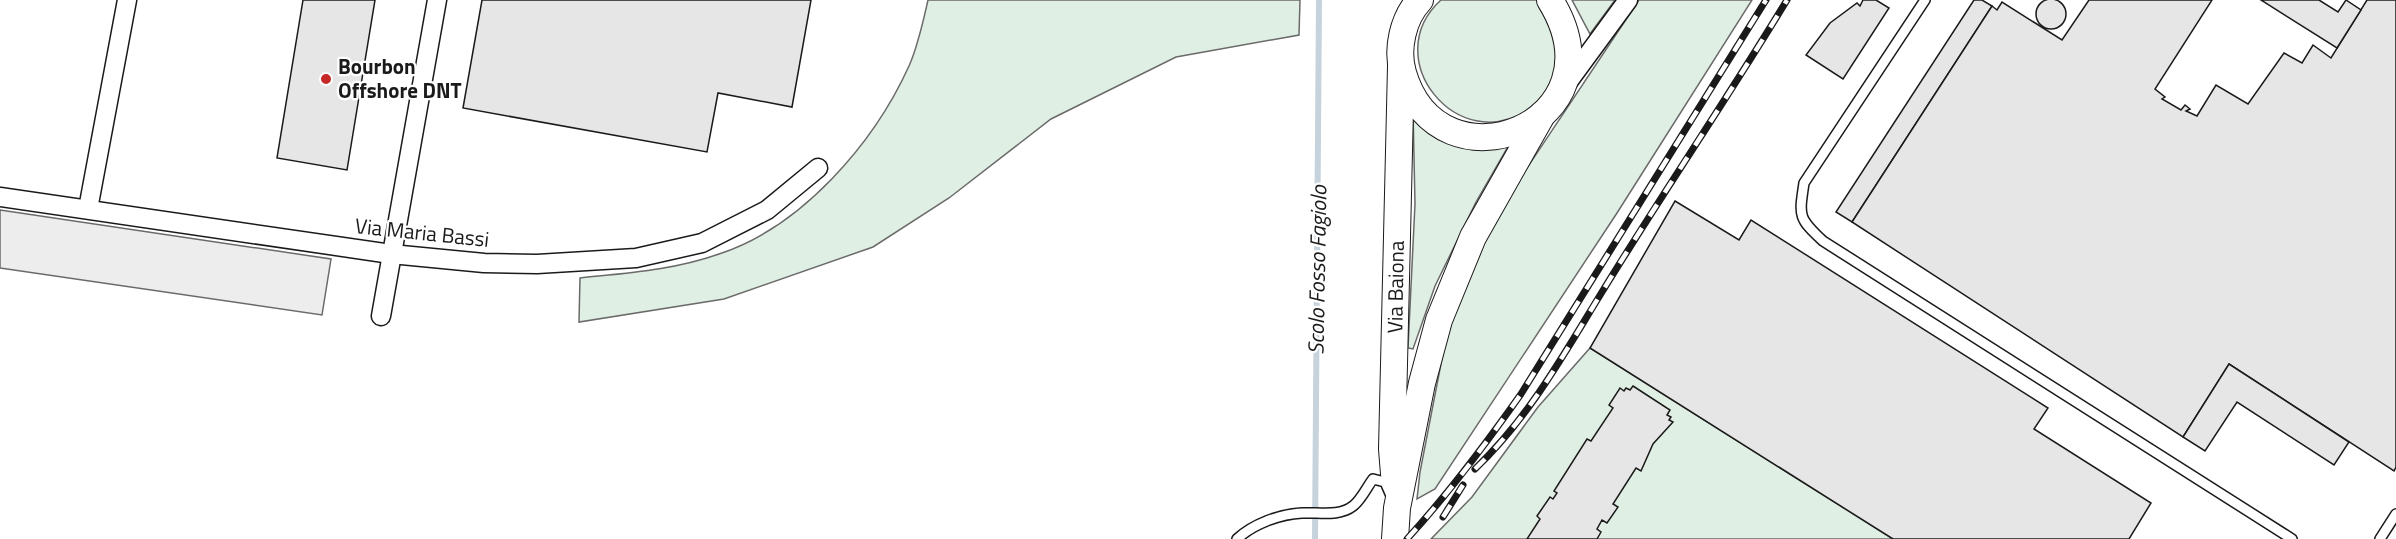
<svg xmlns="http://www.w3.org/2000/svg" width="2396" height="539" viewBox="0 0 2396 539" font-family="'Titillium Web',sans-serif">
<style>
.green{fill:#e0efe3;stroke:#6a6a6a;stroke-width:1.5}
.parking{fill:#ededed;stroke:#6a6a6a;stroke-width:1.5}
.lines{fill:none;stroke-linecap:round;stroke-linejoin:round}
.stream{stroke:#c6d2dc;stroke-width:6}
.building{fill:#e6e6e6;stroke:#1a1a1a;stroke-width:1.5}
.lane-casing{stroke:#1a1a1a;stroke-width:12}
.street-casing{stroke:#1a1a1a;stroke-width:21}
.secondary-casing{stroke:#1a1a1a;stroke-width:28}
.lane{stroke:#fff;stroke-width:9}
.street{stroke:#fff;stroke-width:18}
.secondary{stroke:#fff;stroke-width:26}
.rail-casing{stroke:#1a1a1a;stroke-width:7}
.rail{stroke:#fff;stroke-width:4.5;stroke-dasharray:14;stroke-linecap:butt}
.poi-dot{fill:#c62828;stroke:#fff;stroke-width:2}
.labels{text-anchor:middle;stroke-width:4.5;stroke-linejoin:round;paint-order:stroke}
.poi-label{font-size:21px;font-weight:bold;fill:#1a1a1a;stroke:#fff;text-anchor:start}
.street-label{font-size:21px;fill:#1a1a1a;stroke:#fff}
.water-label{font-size:22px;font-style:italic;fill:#1a1a1a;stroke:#fff}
</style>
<rect width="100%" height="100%" fill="#fff"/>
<g class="green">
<path d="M928 0H1300L1299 35 1176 57 1051 119 949 198 873 247 724 299 579 322 580 278C627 273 674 270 719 254 802 227 874 143 909 66 918 46 923 22 928 0Z"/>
<path d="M1441 0H1538C1561 31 1559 35 1554 72 1551 88 1542 100 1529 109 1458 158 1377 58 1441 0Z"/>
<polygon points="1572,0 1615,0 1590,34"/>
<polygon points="1639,0 1752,0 1617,213 1435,489 1417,499 1420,472 1446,338 1464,279 1499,210"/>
<polygon points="1413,110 1510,143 1476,202 1435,286 1413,349 1408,348 1415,204"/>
<polygon points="1590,348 1893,539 1431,539 1472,497 1538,407"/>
</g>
<polygon class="parking" points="0,210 331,259 322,315 0,268"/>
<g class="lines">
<polyline class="stream" points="1315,539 1319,0"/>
</g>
<g class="building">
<circle cx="2051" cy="14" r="15"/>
<polygon points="303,0 375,0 347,170 277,158"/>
<polygon points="482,0 811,0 792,107 718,93 707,152 463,108"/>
<polygon points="1863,0 1876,0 1889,8 1843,79 1806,55 1830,23 1857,3 1860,6"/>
<polygon points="1974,0 1982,0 1992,6 1852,222 1836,212"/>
<polygon points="2089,0 2212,0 2155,89 2165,97 2162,99 2181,110 2185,105 2190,109 2186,111 2197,116 2216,85 2248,104 2284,53 2302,63 2313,45 2331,58 2367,0 2396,0 2396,467 2394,471 2229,364 2183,437 1852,222 1992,6 1997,10 2002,2 2062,40"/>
<polygon points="2261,0 2319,0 2338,12 2346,0 2361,10 2337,48"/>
<polygon points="1675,201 1739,240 1751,220 2048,408 2034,429 2151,503 2129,539 1893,539 1590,348"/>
<polygon points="2229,364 2349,442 2334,465 2237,402 2205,451 2183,437"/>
<polygon points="1633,386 1670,410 1667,415 1671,417 1669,420 1673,422 1653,444 1641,471 1636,468 1613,504 1618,507 1607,523 1602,520 1597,529 1601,532 1597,539 1527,539 1540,519 1537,516 1550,497 1553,499 1557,493 1554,491 1587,439 1591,441 1613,408 1609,405 1620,388 1624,391 1626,388 1630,390"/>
</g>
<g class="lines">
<defs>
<g id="lane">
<path d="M1925 0 1804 183C1799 216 1798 218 1823 241L2292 539"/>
<path d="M1237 539C1253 524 1280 514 1302 513 1319 512 1339 517 1353 506 1361 500 1367 487 1373 479L1385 482 1392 498"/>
<polyline points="2380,539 2396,514"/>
</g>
<g id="street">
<polyline points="1565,86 1628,0"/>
<polyline points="0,197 391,254 484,263 537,264 636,258 702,243 767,210 818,168"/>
<polyline points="88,209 127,0"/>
<polyline points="381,316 437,0"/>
</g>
<g id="secondary">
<path d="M1420 0C1403 18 1396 49 1403 73 1439 197 1627 124 1550 0"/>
<polyline points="1394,474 1392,449 1401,66"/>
<polyline points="1395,539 1397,508 1422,383 1439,320 1473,237 1542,115"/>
</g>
</defs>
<use href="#lane" class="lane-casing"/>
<use href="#street" class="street-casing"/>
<use href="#secondary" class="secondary-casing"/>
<use href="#lane" class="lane"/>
<use href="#street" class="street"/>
<use href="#secondary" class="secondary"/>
<defs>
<g id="rail">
<path d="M1475 469C1530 416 1562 357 1602 292 1662 194 1727 99 1787 0"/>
<polyline points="1443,517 1463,485"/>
<path d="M1407 539C1449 493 1485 445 1521 394L1766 0"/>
</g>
</defs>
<use href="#rail" class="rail-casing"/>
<use href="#rail" class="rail"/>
</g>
<circle class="poi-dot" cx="326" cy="79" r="6"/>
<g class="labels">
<g class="poi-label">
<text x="338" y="74">Bourbon<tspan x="338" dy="24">Offshore DNT</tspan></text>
</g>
<g class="street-label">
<text transform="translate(422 233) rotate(6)" y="7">Via Maria Bassi</text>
<text transform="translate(1396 287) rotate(-89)" y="7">Via Baiona</text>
</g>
<g class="water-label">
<text transform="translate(1317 270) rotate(-89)" y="8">Scolo Fosso Fagiolo</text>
</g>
</g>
</svg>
